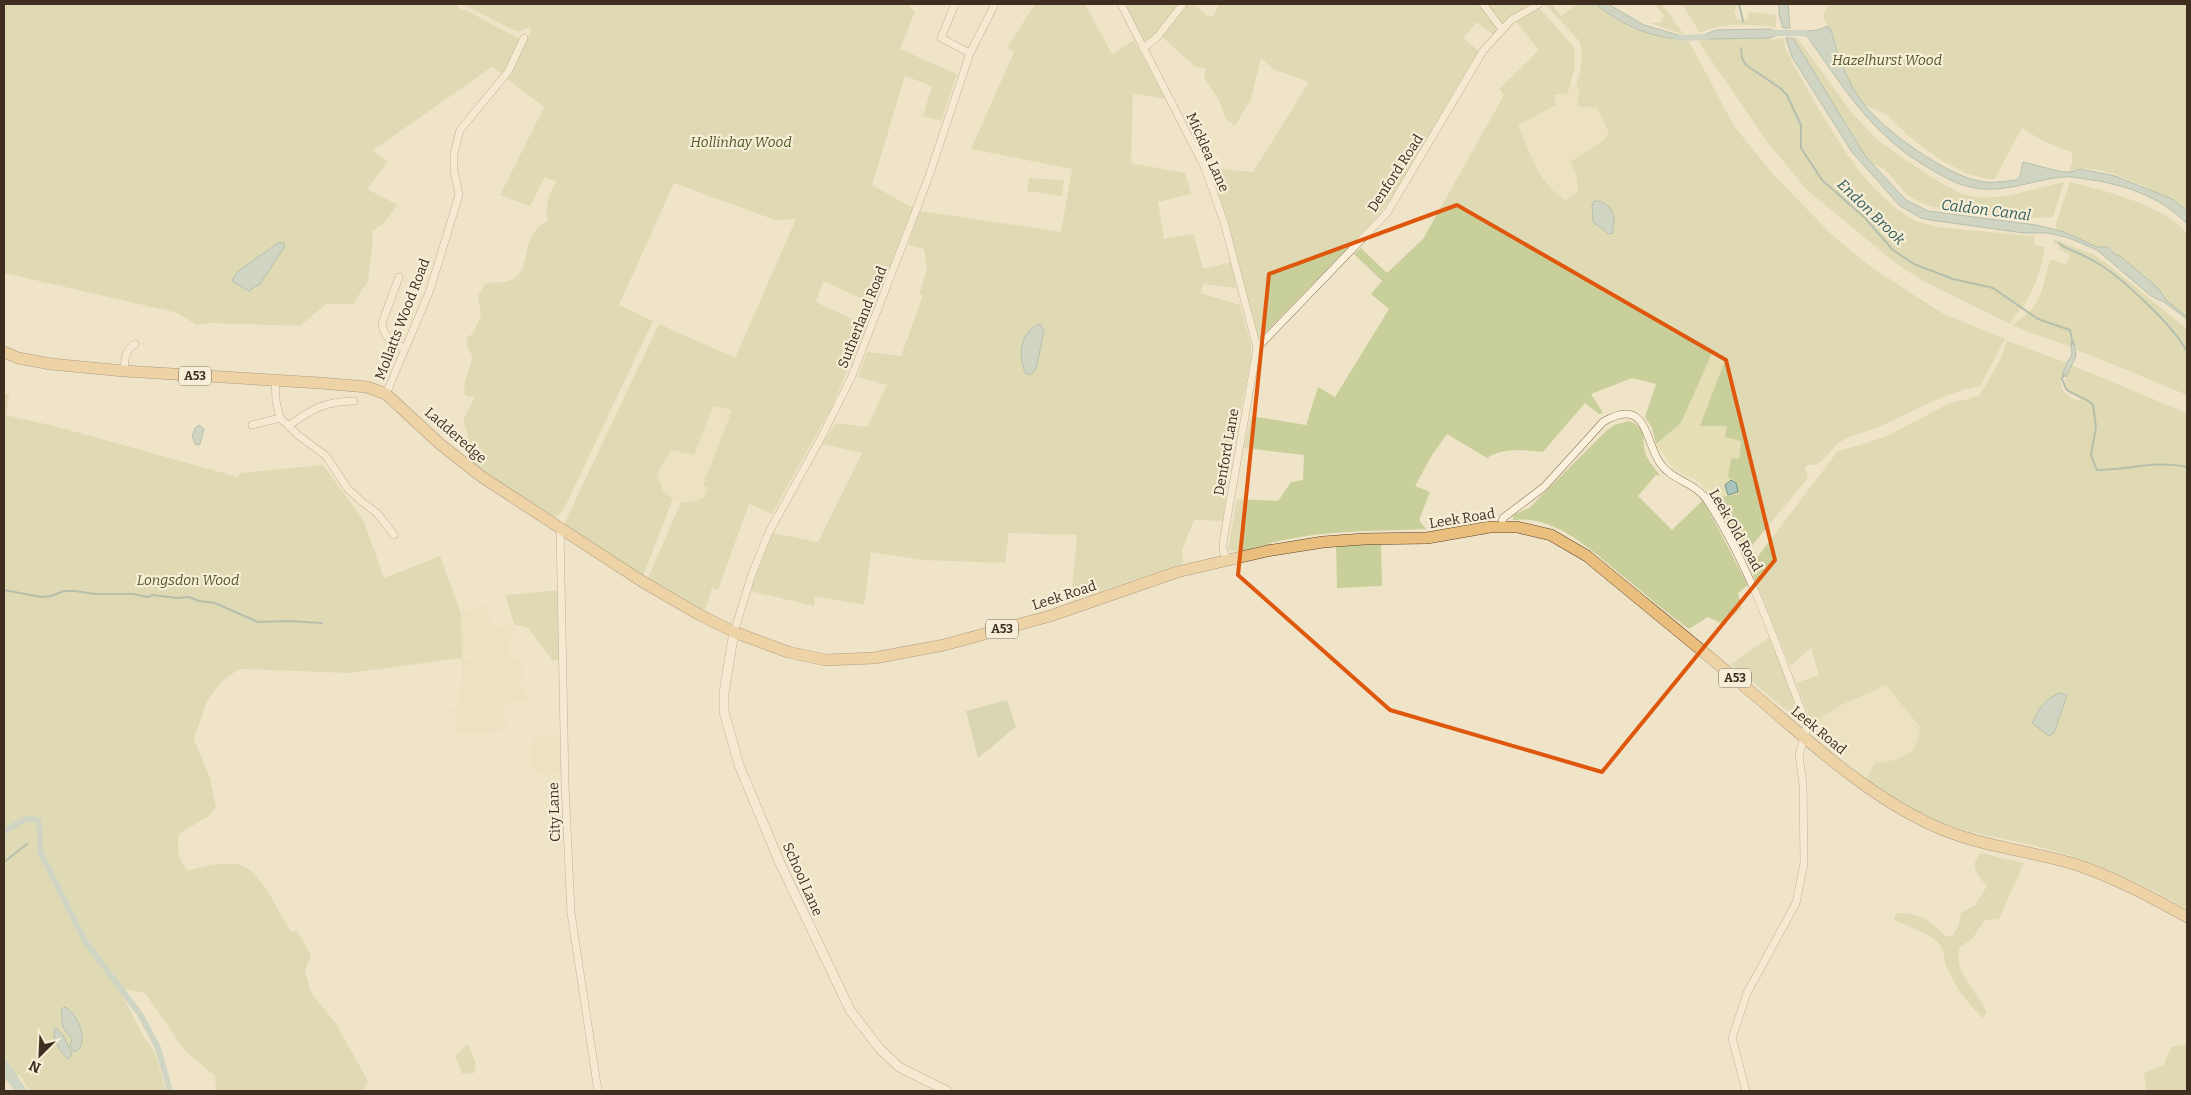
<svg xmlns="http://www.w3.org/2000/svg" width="2191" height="1095" viewBox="0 0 2191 1095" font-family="Bitter,serif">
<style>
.farmland{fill:#e6deb5}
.green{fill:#c9cf9b;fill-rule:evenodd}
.cemetery{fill:#bfc49a}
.water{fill:#a9c4bc;stroke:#6f938a}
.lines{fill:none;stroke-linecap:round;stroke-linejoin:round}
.stream{stroke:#6f938a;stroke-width:2}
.canal{stroke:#a9c4bc;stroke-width:6}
.river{stroke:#a9c4bc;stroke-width:11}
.minor-casing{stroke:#8d765c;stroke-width:8}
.tertiary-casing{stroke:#8d765c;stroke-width:10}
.trunk-casing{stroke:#5b4430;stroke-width:12}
.minor{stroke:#faf1dc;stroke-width:7}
.tertiary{stroke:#faf1dc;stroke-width:9}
.trunk{stroke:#eabe7c;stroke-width:11}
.marked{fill:none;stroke:#df570d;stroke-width:4;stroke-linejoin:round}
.labels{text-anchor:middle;stroke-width:4.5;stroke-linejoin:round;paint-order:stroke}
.shield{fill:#f7eed8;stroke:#756857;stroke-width:1}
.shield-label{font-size:12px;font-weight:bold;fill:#3d2e20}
.park-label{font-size:14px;font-style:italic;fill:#4d5a26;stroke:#f7eed8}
.street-label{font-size:14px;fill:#3d2e20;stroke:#f7eed8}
.water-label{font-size:15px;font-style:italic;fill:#2f5d5a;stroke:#f7eed8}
</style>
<rect width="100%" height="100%" fill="#f0e4c8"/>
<g class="farmland">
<polygon points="1571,87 1580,88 1597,108 1610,132 1604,140 1571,162 1576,172 1578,192 1565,200 1555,194 1535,164 1518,125 1555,105 1554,95 1568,93"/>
<polygon points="1713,351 1725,360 1700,426 1728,426 1726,437 1741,441 1735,481 1739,494 1720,497 1708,495 1700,482 1674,470 1656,444 1681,423"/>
<polygon points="713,406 732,410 704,485 708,488 706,496 693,502 681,502 673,499 663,491 657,475 671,450 694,455"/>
<polygon points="487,605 493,627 514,624 507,651 489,650 488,652 472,652 472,656 462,656 461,613"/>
<polygon points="490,652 508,653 522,664 521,686 528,701 504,703 507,730 458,734 456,715 449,712 459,704 462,683 462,658 474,658 474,654"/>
<polygon points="1886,685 1921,727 1920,734 1915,747 1901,759 1875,764 1867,779 1814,737 1813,726 1823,715 1845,702"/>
<polygon points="563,736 563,773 545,775 535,773 531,766 530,752 533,738"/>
</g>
<g class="green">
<path d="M4 4H455L458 5 461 11 464 9 518 38 520 42 511 63 502 74 492 67 372 151 388 161 367 189 398 205 383 224 372 231 373 240 368 281 353 304H326L300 326 210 323 196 325 178 313 4 273ZM278 243H284L285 246 260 284 255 289 234 276Z"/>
<path d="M463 4H908L915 12 900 49 957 74 941 121 923 116 932 86 905 76 872 185 913 208 876 305 823 281 816 302 867 326 831 408 772 514 749 504 718 590 712 588 705 610 648 578 681 502H693L706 496 705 493 708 488 703 485 732 410 713 406 694 455 671 450 657 474 663 491 673 499 643 576 564 524 659 324 735 358 796 219 775 220 674 183 619 305 653 321 563 511 556 516 549 515 468 462V434L463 420 475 397 466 396 464 392 465 380 473 357 467 347V338L473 333 481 316 478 296 485 284C496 281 506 284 515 278 532 264 520 235 547 221 546 206 547 194 557 182L545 177 530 206 500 195 544 107 506 78 532 30 528 28 519 31 511 29Z"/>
<polygon points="1035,4 1085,4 1112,54 1134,40 1166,99 1133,93 1131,163 1185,173 1191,194 1158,202 1164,239 1194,234 1203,269 1231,262 1236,288 1204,284 1200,293 1240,305 1251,346 1251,357 1229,470 1223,521 1194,520 1182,550 1183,563 1071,601 1077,535 1009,533 1005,563 921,560 871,552 864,605 815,596 814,606 750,591 773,533 818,542 862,453 822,444 836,423 867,427 887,385 858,377 867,352 901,356 923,295 919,294 927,269 924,249 908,245 920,211 1061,232 1072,169 971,149 1014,52 1007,48"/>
<polygon points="1125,4 1180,4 1158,33 1144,42"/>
<path d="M1186 4H1194L1209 17 1213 16 1219 4H1481L1498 26 1493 35 1477 22 1463 38 1479 51C1460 78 1447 106 1431 134 1414 165 1394 196 1372 223L1258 340 1229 227 1209 168 1253 172 1309 82 1273 69 1261 58 1251 99 1235 126 1226 119 1219 100 1204 78 1206 69 1196 67 1161 36Z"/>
<polygon points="1486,4 1532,4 1501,23"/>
<path d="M1549 4H1552L1561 16 1577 4H1596L1631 28 1670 39 1689 41 1734 126 1772 173 1831 234 1871 267 1942 313 2005 339 1980 386C1944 393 1916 410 1883 425 1871 431 1847 436 1837 444 1826 454 1824 466 1807 465L1805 468 1808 478 1744 555C1735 538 1723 506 1708 495L1720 497 1739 494 1735 481 1728 477 1731 458 1739 459 1741 441 1725 437 1727 426H1700L1725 360 1713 351 1681 423 1656 444 1652 428 1645 417 1656 384 1632 378 1591 394 1603 413 1599 414 1585 403 1543 452C1524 450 1503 448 1487 458L1447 434 1432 455 1415 486 1430 492 1419 520 1426 529C1378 531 1331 530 1284 540 1271 542 1239 555 1228 550L1237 499 1278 501 1291 482 1303 480 1304 455 1244 448 1251 416 1306 425 1318 387 1335 397 1389 309 1371 294 1382 281 1354 254 1361 248 1387 273 1423 239 1504 95 1499 89 1539 50 1515 21 1539 8 1574 47 1575 67 1568 93 1554 95 1556 105 1518 125C1529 151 1540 185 1565 200L1578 192 1576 172 1570 162 1604 140 1609 132 1597 108 1577 106 1580 88 1576 87C1580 72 1585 56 1579 41L1547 6Z"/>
<polygon points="1655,4 1662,4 1684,35 1650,23 1661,23 1664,16"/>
<path d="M1682 4H1735L1737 6 1734 13 1738 20H1747L1749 12 1776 15V27C1752 25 1722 21 1700 33Z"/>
<path d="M1830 4H2187V211C2166 195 2107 165 2080 169 2076 169 2072 172 2069 172L2073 160 2071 152 2043 141 2022 128 1994 180 1967 174 1941 160 1907 135 1886 114 1864 105 1850 83 1831 30 1823 17 1824 12Z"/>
<path d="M1771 37V40L1784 38 1785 47 1792 62C1821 111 1870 211 1929 225 1939 228 1949 228 1959 229 1985 232 2010 234 2035 236L2034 245 2045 247C2042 267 2036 285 2026 302 2021 310 2014 316 2010 324L1923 281 1894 262 1807 190 1768 143 1698 41H1702L1701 39Z"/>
<path d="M1793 38H1797L1804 47 1852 113 1874 136 1884 145 1934 179 1962 194 1980 198 2007 196 2064 182 2053 217 2036 218 1935 207C1924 204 1914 201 1906 193 1897 185 1887 166 1874 165L1866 157Z"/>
<polygon points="1029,178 1064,180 1062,196 1027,191"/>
<path d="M2070 182C2102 190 2168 206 2187 234V317L2166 300 2159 289 2107 247H2097L2056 230V223Z"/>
<path d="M2054 239 2094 255 2105 262 2187 329V395L2070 347 2013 326C2018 319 2025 316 2031 310 2044 296 2044 275 2051 259L2065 264 2069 260 2070 255 2059 249V244L2053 245Z"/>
<path d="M2007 341 2065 362 2069 359C2060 379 2054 392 2079 401L2081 398 2068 390 2064 384 2071 365 2187 413V909C2143 883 2093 861 2043 848 2018 841 1993 838 1968 831 1931 821 1897 803 1867 779L1874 764C1899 760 1919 756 1920 727L1886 685C1860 698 1833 704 1813 726L1796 683 1819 675 1811 648 1790 666 1750 567 1837 452 1887 436 1948 404 1979 396 2000 360ZM2060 693 2067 696 2056 727Z"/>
<path d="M4 393 9 394 6 415 58 427 238 477 239 473 323 465 363 519 384 578 440 556 461 613 462 658 349 673 239 669 221 682 207 701 194 739 209 775 216 807 210 815 179 834C177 850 178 859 188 871 204 866 226 860 243 866 262 874 280 914 291 932L297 931 311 955 305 971 311 993 335 1022 368 1081 362 1091H216L215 1076 186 1052 145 993 119 988 143 1036 155 1052 166 1091H29L20 1075 7 1081 4 1090 6 1082 4 1083Z"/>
<path d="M1629 421C1650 429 1640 439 1646 455 1649 462 1656 469 1660 476L1656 475 1638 496 1672 530 1703 500 1748 585 1738 593 1742 609 1723 624 1708 617 1689 629C1668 614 1649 598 1629 581 1597 556 1558 514 1513 520V515L1529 508 1606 431 1614 425Z"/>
<polygon points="1381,543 1382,586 1337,588 1336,545"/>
<polygon points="560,590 560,658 559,660 553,661 528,628 514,624 505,595"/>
<polygon points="1770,637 1800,718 1798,720 1731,664"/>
<path d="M1981 853 2024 863 1999 919 1985 920 1972 939 1960 947C1952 973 1978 991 1987 1013L1983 1018C1967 1003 1956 988 1947 968 1944 962 1945 952 1941 946 1931 933 1909 927 1894 920L1896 913C1920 914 1928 917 1945 936H1952L1959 925 1961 913 1975 905 1987 886C1978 876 1968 865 1981 853Z"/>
<polygon points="468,1044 476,1064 474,1073 462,1074 455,1056"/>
<polygon points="2187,1044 2187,1091 2146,1091 2144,1073 2164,1065 2171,1047"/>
</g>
<polygon class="cemetery" points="1007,700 1016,727 978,758 966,711"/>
<g class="water">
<path d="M1596 4H1608L1644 25 1685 37 1687 39C1654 40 1621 25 1596 4Z"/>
<polygon points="1779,4 1788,4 1790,28 1783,28 1779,14"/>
<path d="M1828 26 1831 30C1838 55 1847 83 1863 103 1883 130 1946 175 1979 181 1991 184 2005 181 2017 180L2020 176 2023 162 2062 172H2071L2080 169 2115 176 2172 199 2187 211V224C2161 196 2122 184 2086 179 2078 178 2071 176 2063 177 2029 180 2001 196 1966 186 1954 183 1943 176 1932 170 1872 136 1846 91 1807 36L1797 35V32L1818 30Z"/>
<polygon points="1770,29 1778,32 1778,35 1769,38 1709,39 1701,39 1701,36 1716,30"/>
<polygon points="1786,38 1793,38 1866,157 1906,200 1928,211 2036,225 2064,232 2097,247 2107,247 2116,255 2120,256 2159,289 2166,300 2187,317 2187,319 2164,302 2151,296 2097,250 2069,238 2048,233 2024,233 1930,220 1921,218 1900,206 1852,152 1792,57"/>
<path d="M1594 201C1605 200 1614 209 1614 220 1614 225 1612 228 1613 233L1609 234 1593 222 1592 205Z"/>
<polygon points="278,243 284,243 285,246 260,284 249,291 232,281 237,272"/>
<path d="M1040 324 1044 331 1036 369 1032 374H1026C1017 356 1020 331 1040 324Z"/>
<polygon points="2071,342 2074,342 2076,356 2066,377 2062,374 2072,354"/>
<polygon points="199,425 204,429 200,444 196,445 192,437 195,428"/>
<polygon points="1731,480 1736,483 1738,492 1728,495 1725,485"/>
<path d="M2060 693 2067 695 2054 733 2049 736 2032 723C2038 709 2046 698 2060 693Z"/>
<path d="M64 1007C77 1011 92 1045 74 1052L70 1046 72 1039 63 1027 61 1010Z"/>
<path d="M55 1028C63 1031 67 1045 72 1053L69 1059C61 1055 51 1036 55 1028Z"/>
</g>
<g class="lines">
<g class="stream">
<polyline points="1739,4 1743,21"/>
<polyline points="1741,48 1742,58 1746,65 1780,88 1787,95 1801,125 1801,148 1822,180 1865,218 1893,250 1914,264 1953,279 1993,288 2038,319 2070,330 2073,344"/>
<path d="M2059 243 2064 247C2076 252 2088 257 2099 264 2122 278 2176 328 2187 352"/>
<path d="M2064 374 2062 379 2066 389C2075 397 2085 396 2093 405L2096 427 2091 455 2097 470C2128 470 2157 460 2187 467"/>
<polyline points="4,590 41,597 51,596 64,591 75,591 95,594 133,594 147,597 153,595 177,598 189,597 199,601 215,603 258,622 288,621 322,623"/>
<polyline points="4,862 27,844"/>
</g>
<g class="canal">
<polyline points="1772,33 1804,33"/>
<polyline points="1677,38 1707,37"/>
<polyline points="4,831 26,819 38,820 40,830 40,851 85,941 140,1014 158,1048 170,1091"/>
</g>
<polyline class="river" points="4,1066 21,1091"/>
<defs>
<g id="minor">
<polyline points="955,4 941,38 970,53"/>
<path d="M1121 4 1205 168 1224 222 1257 348 1224 536C1223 544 1221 553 1228 559"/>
<polyline points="1483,4 1501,28"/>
<polyline points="1143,49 1158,36 1183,4"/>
<path d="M399 277 382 323C383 337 393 342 404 348"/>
<polyline points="1257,348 1387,213 1483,51 1511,20 1539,4"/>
<path d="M124 371C125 360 124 351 135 344"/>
<polyline points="275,381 276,401 280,418 298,435 326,456 348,489 361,501 377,513 394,535"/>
<polyline points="386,394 430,290 459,195 454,170 454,154 460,130 508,72 524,38"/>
<polyline points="252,425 280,418"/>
<path d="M288 426C311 410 324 401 354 401"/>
<path d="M1501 526 1503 518 1544 487 1603 422C1647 396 1644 439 1660 463 1672 481 1695 482 1707 500 1752 569 1776 646 1806 722V730L1799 755 1803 784 1804 863 1796 903 1747 993 1732 1038 1746 1091"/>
<polyline points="560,529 565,785 571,913 598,1091"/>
<polyline points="734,632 752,574 769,532 821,438 852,376 928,179 970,53 995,4"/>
</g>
<polyline id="tertiary" points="734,632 724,693 724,712 739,765 779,861 850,1010 880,1049 899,1067 947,1091"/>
<path id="trunk" d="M4 352 18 358 51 364 124 371 320 383 367 387 386 394 440 444 482 477 643 582 700 615 734 632 788 652 825 660 874 658 944 645 1050 616 1177 572 1267 551 1323 542 1364 539 1427 538 1490 527H1517L1551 535 1587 556C1641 601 1696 645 1750 691 1807 739 1863 793 1932 825 1977 846 2027 850 2074 864 2114 877 2151 897 2187 917"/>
</defs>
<use href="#minor" class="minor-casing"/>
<use href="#tertiary" class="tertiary-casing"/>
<use href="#trunk" class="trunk-casing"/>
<use href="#minor" class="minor"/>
<use href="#tertiary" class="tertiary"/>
<use href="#trunk" class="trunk"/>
</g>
<path d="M0 0H2191V1095H0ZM1457 205 1726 360 1775 560 1602 772 1390 710 1238 575 1269 274Z" fill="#f0e4c8" fill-opacity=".55" fill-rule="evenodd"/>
<path class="marked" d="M1457 205 1726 360 1775 560 1602 772 1390 710 1238 575 1269 274Z"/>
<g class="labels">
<g class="shield">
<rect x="179" y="366.5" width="32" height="19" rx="4"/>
<rect x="986" y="619.5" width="32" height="19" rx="4"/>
<rect x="1719" y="668.5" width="32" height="19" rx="4"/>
</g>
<g class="shield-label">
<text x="195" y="380">A53</text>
<text x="1002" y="633">A53</text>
<text x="1735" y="682">A53</text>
</g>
<g class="park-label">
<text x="1887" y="65">Hazelhurst Wood</text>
<text x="741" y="147">Hollinhay Wood</text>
<text x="188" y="585">Longsdon Wood</text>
</g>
<g class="street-label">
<text transform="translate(1208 152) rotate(66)" y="5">Micklea Lane</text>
<text transform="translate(1395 173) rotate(-57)" y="5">Denford Road</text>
<text transform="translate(862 317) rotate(-68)" y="5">Sutherland Road</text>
<text transform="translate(402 319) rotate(-69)" y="5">Mollatts Wood Road</text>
<text transform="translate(456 435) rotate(41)" y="5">Ladderedge</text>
<text transform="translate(1226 452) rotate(-80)" y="5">Denford Lane</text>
<text transform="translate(1462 518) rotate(-9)" y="5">Leek Road</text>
<text transform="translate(1736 530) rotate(60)" y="5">Leek Old Road</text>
<text transform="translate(1064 595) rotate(-18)" y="5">Leek Road</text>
<text transform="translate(1819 730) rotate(40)" y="5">Leek Road</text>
<text transform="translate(554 812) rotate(-92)" y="5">City Lane</text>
<text transform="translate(803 879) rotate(66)" y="5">School Lane</text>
</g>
<g class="water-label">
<text transform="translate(1986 210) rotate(7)" y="5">Caldon Canal</text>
<text transform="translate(1871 212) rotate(44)" y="5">Endon Brook</text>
</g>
</g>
<rect width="2191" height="1095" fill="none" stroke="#3d2e20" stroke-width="10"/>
<g transform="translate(40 1055) rotate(204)" stroke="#f7eed8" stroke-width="4" paint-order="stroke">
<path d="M0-4L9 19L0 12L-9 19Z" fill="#3d2e20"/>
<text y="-8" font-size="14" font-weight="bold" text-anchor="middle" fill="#3d2e20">N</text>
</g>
</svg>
